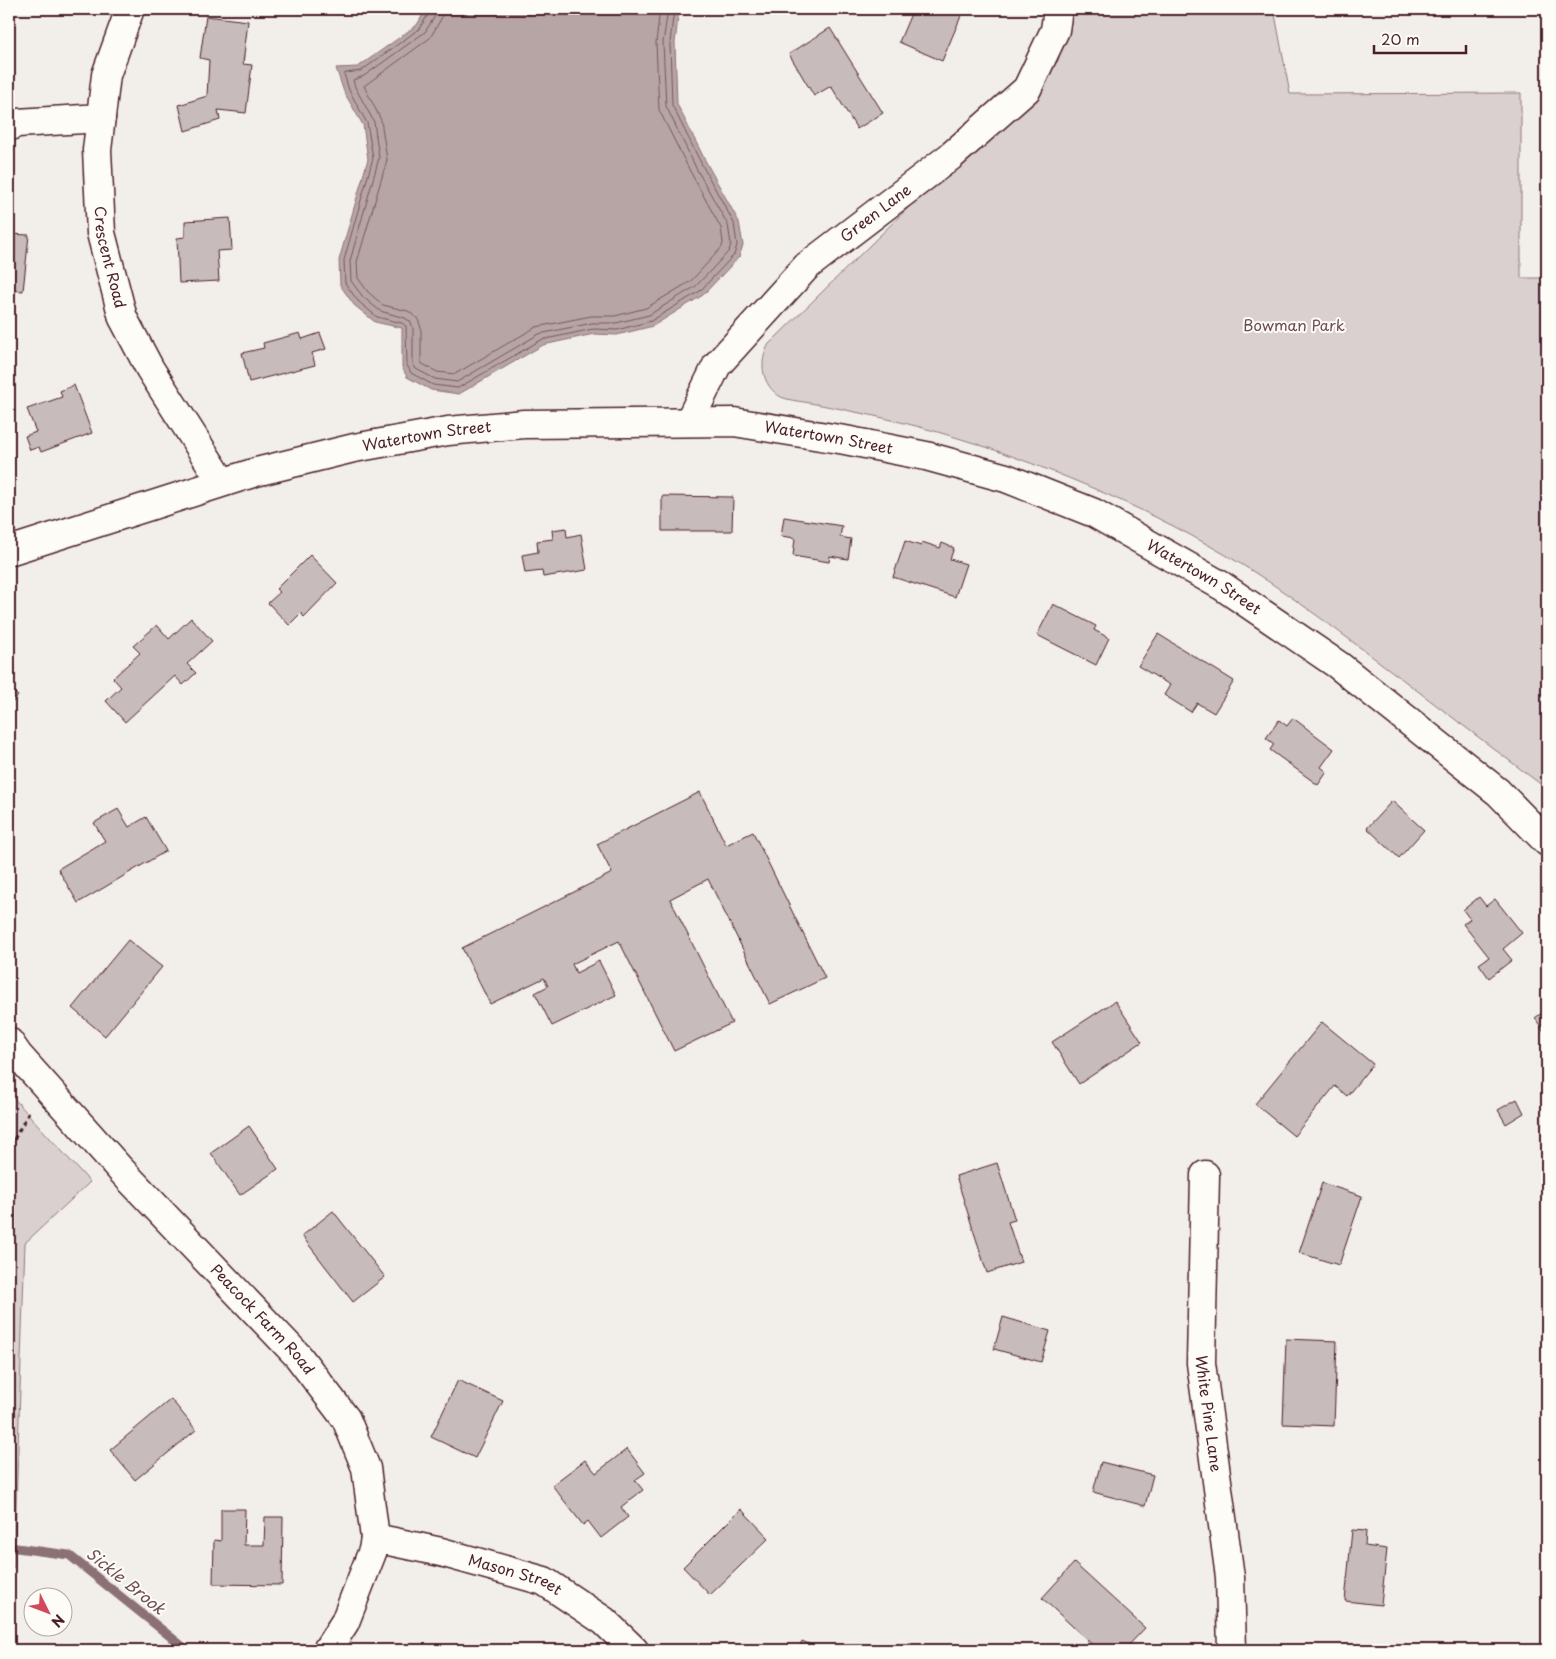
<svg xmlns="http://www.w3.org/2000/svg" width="1556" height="1659" viewBox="0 0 1556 1659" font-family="'Playpen Sans',sans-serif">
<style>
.green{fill:#d9d0cf;stroke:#92787d}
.water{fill:#b7a5a6;stroke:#8b6f75}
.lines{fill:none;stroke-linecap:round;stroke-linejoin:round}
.shore{stroke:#76555c;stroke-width:1}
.stream{stroke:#8b6f75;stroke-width:9}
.building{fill:#c8bbbb;stroke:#4a1f2b}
.minor-casing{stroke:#4a1f2b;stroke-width:31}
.major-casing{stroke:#4a1f2b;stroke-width:31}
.path{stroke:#4a1f2b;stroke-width:3;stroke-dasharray:5 4;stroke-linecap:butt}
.minor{stroke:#fdfcf7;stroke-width:28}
.major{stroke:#fdfcf7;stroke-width:28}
.labels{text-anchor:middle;stroke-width:4;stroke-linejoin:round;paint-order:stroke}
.street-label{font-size:15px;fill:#4a1f2b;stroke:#fdfcf7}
.park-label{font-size:15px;fill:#6e4b54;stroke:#fdfcf7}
.water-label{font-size:16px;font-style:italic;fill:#704e56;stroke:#fdfcf7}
</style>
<rect width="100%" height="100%" fill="#f2efeb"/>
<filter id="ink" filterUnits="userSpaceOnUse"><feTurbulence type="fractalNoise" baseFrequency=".02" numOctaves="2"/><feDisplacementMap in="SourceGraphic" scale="10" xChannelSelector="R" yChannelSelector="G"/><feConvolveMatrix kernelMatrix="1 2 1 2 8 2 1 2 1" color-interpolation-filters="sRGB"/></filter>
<g filter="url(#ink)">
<g class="green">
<path d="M1069 9H1274L1290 94 1521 93V278H1547V789C1495 750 1443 710 1390 670 1346 637 1303 604 1257 574 1170 519 1075 477 977 444 937 431 896 420 855 412 838 408 821 405 804 402 797 401 788 400 781 397 762 386 758 362 769 344L1058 61Z"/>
<polygon points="9,1093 90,1182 25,1243 14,1567 9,1570"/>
</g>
<polygon class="water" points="426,9 679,9 675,43 677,104 706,162 739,222 743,245 739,257 703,295 653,326 617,335 594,334 543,345 459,394 431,390 407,377 402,367 402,328 375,322 354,305 340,285 339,260 368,159 363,125 344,92 336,68 358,67 417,25"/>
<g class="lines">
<g class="shore">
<polyline points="430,9 429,13 419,29 361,71 346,73 344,74 349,90 367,123 373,158 344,260 345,283 358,301 377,317 402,323 406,326 407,365 411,373 433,385 458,388 541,340 593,329 617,330 651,321 700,291 734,255 737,245 734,223 702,165 672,105 670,43 674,9"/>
<polyline points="436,9 435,16 425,32 364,76 353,80 355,87 374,122 379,158 350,261 351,281 363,297 380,311 405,318 411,322 413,329 413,364 416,369 435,379 457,382 539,334 592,323 616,323 649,315 696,286 729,251 731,244 728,225 696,168 666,106 663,43 668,9"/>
<polyline points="444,9 441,19 430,38 364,86 381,120 387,160 357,262 358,278 368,292 383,305 408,311 418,319 421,328 421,363 437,372 455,374 536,327 591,316 615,316 646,308 691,281 722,247 723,243 721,228 690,171 659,110 656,43 660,9"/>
</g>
<polyline class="stream" points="9,1547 69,1555 187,1650"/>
</g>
<g class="building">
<polygon points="913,9 964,9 942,61 899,42"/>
<polygon points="206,16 248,21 243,64 252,65 246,113 218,110 220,120 185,131 179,105 207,96 209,60 200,58"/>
<polygon points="830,28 883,113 857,129 831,86 814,96 789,54"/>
<polygon points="230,218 232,250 217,251 219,281 179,283 177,238 185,237 185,221"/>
<polygon points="11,234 29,235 23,291 9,290 9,249"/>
<polygon points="300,333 302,339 320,333 326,349 312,353 315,365 249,382 242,353 264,348 263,343"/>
<polygon points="74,385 92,433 41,452 39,447 30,450 25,436 36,432 27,409 62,397 60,391"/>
<polygon points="662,496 733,497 732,531 662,531"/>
<polygon points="784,517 842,526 840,537 851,539 848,559 830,556 829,562 793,556 795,538 781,536"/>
<polygon points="566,528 567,537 581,534 587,570 543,577 542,571 525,573 522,555 538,552 537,541 553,539 552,530"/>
<polygon points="905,541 921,546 922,542 940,548 942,543 954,548 950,559 966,564 955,597 893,577"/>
<polygon points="310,555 337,583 304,617 301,613 289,625 268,603 280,592 276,589"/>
<polygon points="1053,604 1096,626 1094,630 1109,638 1096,665 1037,635"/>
<polygon points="191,618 212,641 187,664 196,673 183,685 175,676 125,722 106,701 121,687 113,678 140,653 133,646 157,625 169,639"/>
<polygon points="1158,634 1234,681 1214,713 1197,703 1191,712 1164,695 1170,685 1138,666"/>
<polygon points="9,687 18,696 9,706"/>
<polygon points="1293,718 1334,749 1321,767 1327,772 1318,785 1270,750 1274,744 1266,738 1279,720 1287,726"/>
<polygon points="700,792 726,845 753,832 825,978 770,1004 708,879 670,899 732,1023 674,1051 619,941 572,964 576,973 599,961 616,995 552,1026 535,993 548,986 544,978 490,1004 462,948 612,873 597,844"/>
<polygon points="1392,801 1424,830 1399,858 1367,828"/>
<polygon points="118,809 129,827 146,817 166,851 78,903 58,869 105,841 94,823"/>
<polygon points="1479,897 1486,906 1495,899 1522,933 1503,949 1512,960 1489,978 1479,964 1489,957 1463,924 1470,919 1463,910"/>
<polygon points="128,940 162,967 105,1036 72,1008"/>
<polygon points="1115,1001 1142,1042 1079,1084 1052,1042"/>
<polygon points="1547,1009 1547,1036 1535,1018"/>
<polygon points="1322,1022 1373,1064 1347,1096 1335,1086 1294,1136 1255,1104"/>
<polygon points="1517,1099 1524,1113 1506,1124 1498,1110"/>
<polygon points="249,1126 278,1169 240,1195 211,1153"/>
<polygon points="997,1163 1015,1220 1008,1222 1021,1262 987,1273 956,1176"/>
<polygon points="1322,1183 1362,1196 1339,1265 1299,1253"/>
<polygon points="333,1211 385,1277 353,1302 302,1236"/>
<polygon points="1003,1317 1050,1331 1041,1362 994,1349"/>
<polygon points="1286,1339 1337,1341 1334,1426 1283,1424"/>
<polygon points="458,1380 503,1401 475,1458 431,1437"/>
<polygon points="171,1399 196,1430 135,1480 110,1450"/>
<polygon points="627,1449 645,1473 635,1480 643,1490 621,1507 628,1517 601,1538 588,1521 583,1525 552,1485 585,1460 596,1473"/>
<polygon points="1101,1462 1153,1475 1145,1506 1093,1492"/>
<polygon points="221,1509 245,1509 244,1545 264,1545 265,1517 283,1517 282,1585 213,1584 214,1540 221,1541"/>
<polygon points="741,1509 769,1538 710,1595 683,1567"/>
<polygon points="1352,1530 1366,1531 1365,1546 1387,1549 1381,1605 1345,1601"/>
<polygon points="1074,1563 1145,1628 1124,1650 1098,1650 1042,1598"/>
<polygon points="802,1641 823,1650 798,1650"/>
</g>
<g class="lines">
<defs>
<g id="minor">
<path id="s1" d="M130 9 106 75 97 150 101 233 123 318 150 369 222 482"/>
<polyline points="9,127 17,123 101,118"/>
<path id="s2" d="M689 422 717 365 807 266 951 156 1027 89 1055 30 1058 9"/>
<path id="s3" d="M9 1042 18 1055 120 1169 298 1356 346 1419 366 1468 375 1538 373 1550 345 1622 327 1650"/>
<path id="s4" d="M1205 1175 1201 1363 1230 1577 1232 1650"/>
<path id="s5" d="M375 1538 441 1552 544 1581 604 1621 634 1650"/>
</g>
<g id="major">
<path id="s6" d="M9 551 256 472 354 448 448 431 524 424 734 422 845 440 926 456 1006 478 1094 513 1222 586 1338 665 1498 792 1547 842"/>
</g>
</defs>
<use href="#minor" class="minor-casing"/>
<use href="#major" class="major-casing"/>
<polyline class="path" points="9,1157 11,1145 29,1112"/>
<use href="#minor" class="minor"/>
<use href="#major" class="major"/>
</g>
</g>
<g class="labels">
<g class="street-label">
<text dy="5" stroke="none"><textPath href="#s2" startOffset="284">Green Lane</textPath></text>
<text dy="5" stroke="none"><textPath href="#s1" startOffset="254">Crescent Road</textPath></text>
<text dy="5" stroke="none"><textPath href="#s6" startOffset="434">Watertown Street</textPath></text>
<text dy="5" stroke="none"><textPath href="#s6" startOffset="838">Watertown Street</textPath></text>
<text dy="5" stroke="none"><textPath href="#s6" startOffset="1242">Watertown Street</textPath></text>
<text dy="5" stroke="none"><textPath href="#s3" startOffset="376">Peacock Farm Road</textPath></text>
<text dy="5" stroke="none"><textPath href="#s4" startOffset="239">White Pine Lane</textPath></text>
<text dy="5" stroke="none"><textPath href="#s5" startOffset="145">Mason Street</textPath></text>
</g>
<g class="park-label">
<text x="1294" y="331">Bowman Park</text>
</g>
<g class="water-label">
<text transform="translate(126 1581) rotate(39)" y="6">Sickle Brook</text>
</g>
</g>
<rect width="1556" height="1659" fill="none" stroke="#fdfcf7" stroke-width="30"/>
<rect x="15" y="15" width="1526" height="1629" fill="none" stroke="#4a1f2b" stroke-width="2" filter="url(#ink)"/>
<g transform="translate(48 1612) rotate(132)"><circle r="24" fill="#fdfcf7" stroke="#b5a4a5"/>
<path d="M0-4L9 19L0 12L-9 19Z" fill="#d1495b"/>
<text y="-8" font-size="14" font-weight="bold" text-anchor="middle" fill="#4a1f2b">N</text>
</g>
<path d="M1374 45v8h92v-8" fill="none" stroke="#4a1f2b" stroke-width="2.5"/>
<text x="1381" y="45" font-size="15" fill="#4a1f2b" stroke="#fdfcf7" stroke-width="4" paint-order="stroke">20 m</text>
</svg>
